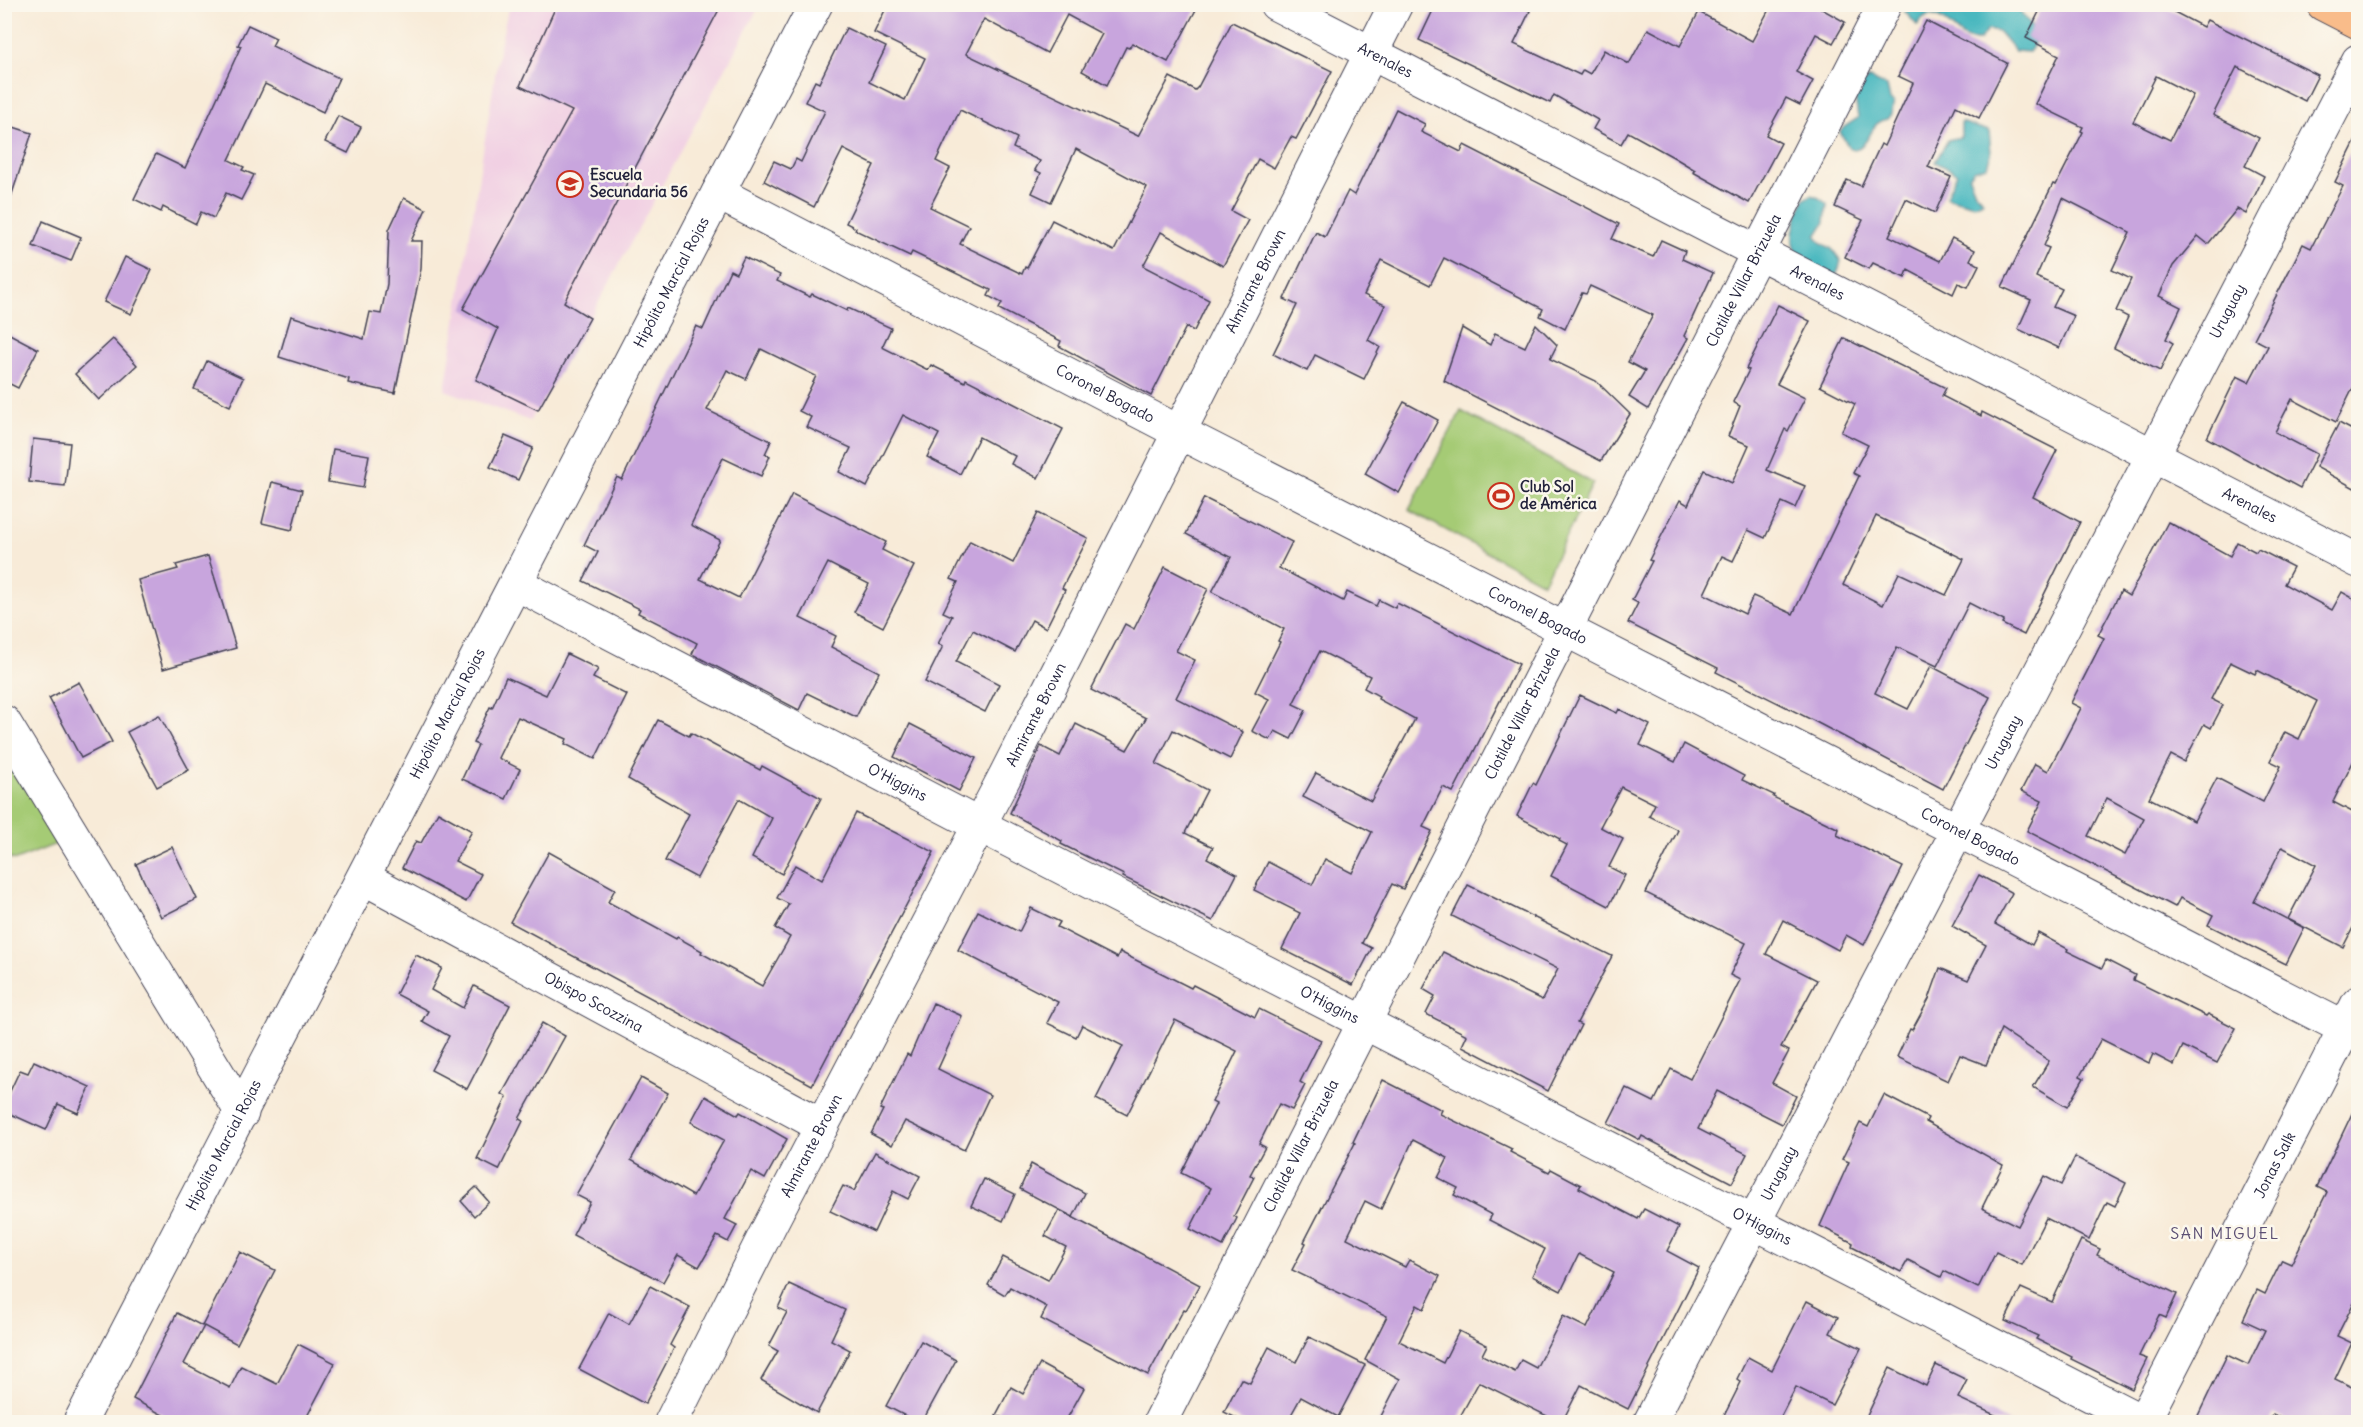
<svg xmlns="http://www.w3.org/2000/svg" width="2363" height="1427" viewBox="0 0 2363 1427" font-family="Delius,sans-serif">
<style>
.built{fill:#f1d0e3}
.green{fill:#a5cb75;stroke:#647658;stroke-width:1.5}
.water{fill:#49b8bf;stroke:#366d7d;stroke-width:1.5}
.building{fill:#c8a5dd;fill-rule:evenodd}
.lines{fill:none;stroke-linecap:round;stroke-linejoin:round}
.minor-casing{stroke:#424053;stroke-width:35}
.major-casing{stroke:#424053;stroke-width:35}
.minor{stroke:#fff;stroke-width:33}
.major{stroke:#f9bc8a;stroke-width:33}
.labels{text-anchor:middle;stroke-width:5;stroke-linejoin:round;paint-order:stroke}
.street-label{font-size:15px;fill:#22223b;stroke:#fbf7ec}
.poi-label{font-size:15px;font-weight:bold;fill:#22223b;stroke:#fbf7ec;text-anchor:start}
.neighbourhood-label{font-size:16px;letter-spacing:1.5px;fill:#5c5074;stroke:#fbf7ec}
</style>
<rect width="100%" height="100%" fill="#fbf7ec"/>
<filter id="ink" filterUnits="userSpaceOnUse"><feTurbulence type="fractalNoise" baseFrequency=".0167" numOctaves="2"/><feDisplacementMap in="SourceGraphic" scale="12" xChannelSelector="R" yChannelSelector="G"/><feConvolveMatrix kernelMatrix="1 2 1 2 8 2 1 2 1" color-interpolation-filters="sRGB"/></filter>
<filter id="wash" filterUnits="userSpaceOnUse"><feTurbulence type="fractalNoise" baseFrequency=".008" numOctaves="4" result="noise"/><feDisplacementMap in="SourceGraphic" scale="24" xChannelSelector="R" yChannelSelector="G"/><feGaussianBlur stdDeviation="1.35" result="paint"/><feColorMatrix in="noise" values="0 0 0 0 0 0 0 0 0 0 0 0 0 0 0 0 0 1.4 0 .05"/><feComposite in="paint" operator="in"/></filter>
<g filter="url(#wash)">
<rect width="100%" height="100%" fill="#f8ebd8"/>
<polygon class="built" points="509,5 760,5 590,318 530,421 445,390 499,51"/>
<g class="green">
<polygon points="1461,411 1593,483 1543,583 1409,510"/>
<polygon points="4,722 74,837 16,860 5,857"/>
</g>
<g class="water">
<path d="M1899 5H2015C2025 18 2044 35 2029 52L2015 51 1999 32 1987 30 1980 40C1973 40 1968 40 1962 36 1949 27 1934 2 1917 25Z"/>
<path d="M1869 78 1887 86 1890 100 1894 103 1891 114 1887 119C1867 124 1876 138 1855 150L1850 149 1840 132 1844 127 1858 118 1855 97 1858 89Z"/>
<polygon points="1961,122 1989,131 1991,153 1987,166 1974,170 1969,177 1975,192 1983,201 1974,205 1946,197 1957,173 1935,162 1948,140 1961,137"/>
<path d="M1811 195 1819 198 1827 204 1825 222 1816 236 1820 242 1832 249 1841 261 1837 274 1832 277C1823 272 1811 268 1803 261 1783 245 1797 217 1804 200Z"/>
</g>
<g id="blocks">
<g class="building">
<polygon points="557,4 722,4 564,302 590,318 538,410 476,380 498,329 463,309 572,111 520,86"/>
<path d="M888 4H1199L1168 62 1132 43 1129 48 1126 47 1107 85 1082 71 1102 34 1067 15 1047 53 984 19 966 54 1138 136 1170 77 1195 90 1198 87 1232 22 1332 71 1296 139 1291 137 1274 168 1258 159 1231 211 1248 220 1223 266 1161 232 1143 266 1209 300 1194 331 1186 327 1151 396 1059 346 1061 341 999 309 1002 303 988 296 991 290 912 252 910 256 855 230 856 228 846 223 874 165 843 149 814 207 764 181 774 161 791 169 796 159 801 162 825 111 805 102 815 81 819 83 846 28 886 47 869 82 905 100 925 58 874 33ZM960 110 1017 138 1013 148 1040 161 1035 170 1041 173 1032 193 1051 202 1076 149 1147 187 1114 251 1052 220 1027 268 1025 267 1022 274 960 244 969 226 930 207 950 168 936 161Z"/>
<polygon points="1436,4 1516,4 1530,11 1514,44 1580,75 1583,70 1590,74 1604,50 1629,64 1648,29 1680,46 1699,12 1752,41 1772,4 1813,4 1845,22 1833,43 1816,34 1796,72 1813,81 1800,105 1786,98 1766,135 1781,143 1749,203 1693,172 1695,170 1675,158 1628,132 1621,144 1593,129 1598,120 1554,95 1550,103 1419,40"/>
<path d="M2043 4H2159L2203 27 2207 20 2318 75 2305 101 2237 67 2213 115 2259 138 2245 166 2264 176 2246 214 2237 209 2208 244 2198 236 2173 266 2159 296 2181 307 2166 339 2173 343 2160 371 2114 348 2128 317 2116 311 2131 279 2112 270 2130 232 2063 198 2044 246 2049 248 2036 277 2062 289 2053 307 2074 316 2059 348 2018 329 2031 300 2002 287 2053 184 2056 185 2083 132 2081 131 2083 127 2035 104 2059 55 2026 38ZM2156 76 2193 95 2170 140 2133 122Z"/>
<polygon points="1926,21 2007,63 1979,118 1956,106 1928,167 1951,177 1935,213 1906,199 1889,236 1940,261 1952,238 1975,250 1970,260 1979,265 1968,287 1958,283 1953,294 1908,270 1905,278 1873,263 1869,269 1845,257 1863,220 1835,207 1847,180 1861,186 1881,144 1884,146 1913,83 1898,76"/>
<polygon points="248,25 276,38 272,46 339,78 323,112 265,84 229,160 244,167 242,170 254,175 241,200 226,193 214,218 201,212 196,224 163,207 161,212 134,199 156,154 185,168 241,46 238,45"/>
<polygon points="1396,109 1425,124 1421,132 1461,152 1464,145 1619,224 1612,239 1653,257 1661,240 1685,251 1682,259 1713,273 1684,336 1688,338 1648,409 1629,397 1645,371 1628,362 1653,315 1590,286 1586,294 1582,293 1565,329 1540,316 1543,309 1444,258 1430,285 1381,260 1364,295 1385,305 1368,340 1380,347 1364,379 1315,355 1307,371 1273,354 1297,305 1284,299 1316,232 1325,237 1348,191 1354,195"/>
<polygon points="338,116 361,127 348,153 325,142"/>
<polygon points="4,124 32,133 8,206 4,205"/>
<polygon points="2358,136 2358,378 2336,422 2292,399 2275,432 2317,454 2300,488 2207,438 2237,376 2249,382 2268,346 2254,339 2303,244 2311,248 2329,213 2343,186 2335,182"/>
<polygon points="404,198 426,209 411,241 422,241 421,269 395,393 348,383 349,379 279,357 291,316 364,339 370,312 381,314 387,284 389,230"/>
<polygon points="43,221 81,237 71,261 33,246"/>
<polygon points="125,257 152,270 131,314 104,302"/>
<polygon points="744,257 780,275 777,281 810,297 812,294 847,311 848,308 891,328 882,347 928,370 931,365 965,382 966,379 1063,429 1038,478 1011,464 1015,456 979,437 960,474 927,457 939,434 903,415 867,487 839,472 851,448 806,427 811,417 799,411 816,376 761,349 746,379 727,370 707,410 771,441 765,454 770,456 761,476 723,458 691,525 720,540 700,579 739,598 792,494 886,542 882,550 914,566 883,627 854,612 869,584 828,563 800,618 836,636 831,647 879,672 856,717 807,693 799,710 692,654 697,643 638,613 640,609 583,581 598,552 584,545 617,477 622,480 696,326 703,329 730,270 736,273"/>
<path d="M1778 305 1810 321 1777 384 1805 398 1788 431 1785 429 1767 470 1805 486 1795 508 1782 502 1765 538 1748 530 1733 561 1722 556 1704 594 1745 614 1753 596 1793 614 1859 476 1853 473 1868 445 1841 432 1855 404 1820 386 1844 338 1946 388 1942 396 1981 416 1982 412 2057 450 2033 497 2080 522 2024 635 2002 624 2004 621 1969 603 1937 666 1897 647 1875 693 1908 709 1931 666 1990 697 1943 789 1814 721 1716 672 1718 668 1628 623 1638 603 1632 600 1652 561 1649 560 1680 500 1688 505 1704 470 1732 483 1749 445 1728 436 1740 406 1733 402 1749 370 1746 369ZM1876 516 1964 559 1946 595 1899 573 1883 605 1843 585Z"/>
<polygon points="1536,324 1557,345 1550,359 1596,381 1630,414 1601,461 1444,381 1462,328 1490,345 1495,333 1525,347"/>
<polygon points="4,331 38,349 18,388 4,381"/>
<polygon points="113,339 137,365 99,400 75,374"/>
<polygon points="207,361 243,378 230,406 194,389"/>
<polygon points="1404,402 1438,420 1399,493 1365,474"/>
<polygon points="2339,423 2358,433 2358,490 2316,467"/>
<polygon points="505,436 533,448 518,480 490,467"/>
<polygon points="33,439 70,443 65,486 29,482"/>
<polygon points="333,449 369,455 363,488 328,482"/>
<polygon points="272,482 302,490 292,530 262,523"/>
<polygon points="1204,498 1292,542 1279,568 1343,601 1347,592 1376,606 1379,600 1395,608 1397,603 1519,664 1453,792 1443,787 1423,827 1432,831 1403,889 1392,884 1362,943 1372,948 1353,985 1282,949 1300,913 1254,890 1268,862 1312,885 1325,859 1352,873 1372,832 1303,797 1316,773 1371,801 1415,719 1378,699 1379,696 1364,688 1370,676 1320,651 1293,704 1306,710 1291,739 1275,731 1270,740 1252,731 1269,699 1255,692 1280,642 1278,641 1284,629 1212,592 1231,557 1186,534"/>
<polygon points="1038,513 1088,538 1062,588 1065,590 1046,628 1032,620 1015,652 973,630 956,662 999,684 985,712 925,682 943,646 938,644 952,616 943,612 958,582 951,579 970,541 1013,563"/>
<path d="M2168 522 2230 556 2237 542 2256 552 2258 549 2293 567 2284 584 2332 610 2342 592 2358 601V752L2333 802 2358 815V918L2343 947 2288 919 2316 865 2282 847 2254 902 2304 928 2286 964 2208 925 2213 915 2180 898 2175 907 2027 831 2042 801 2021 791 2035 764 2048 771 2081 708 2071 703 2104 638 2098 635 2121 591 2129 596ZM2230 662 2255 674 2257 670 2317 701 2299 739 2285 732 2270 761 2281 766 2263 802 2217 778 2194 821 2149 798 2171 755 2184 762 2204 724 2211 728 2223 705 2211 699ZM2107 798 2144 818 2125 855 2088 836Z"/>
<polygon points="208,556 236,648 163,669 138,580 178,569 176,565"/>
<polygon points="1165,567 1208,589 1176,651 1195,660 1176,698 1243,732 1230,759 1173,730 1156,764 1207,790 1185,833 1213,847 1207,858 1237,874 1213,921 1123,877 1124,875 1061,844 1062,841 1010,813 1041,746 1060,756 1076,724 1127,750 1146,718 1091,690 1125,624 1134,629"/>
<polygon points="567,654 598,669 593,678 627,695 595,759 565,744 567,739 518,717 498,758 520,769 506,799 462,779 478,745 473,743 490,707 492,708 506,677 546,695"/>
<polygon points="79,682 112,742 81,758 49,698"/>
<polygon points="1580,695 1617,713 1619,709 1650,725 1640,745 1675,762 1684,744 1744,776 1742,780 1774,795 1773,797 1839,829 1837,835 1903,867 1864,945 1846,935 1838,950 1783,920 1766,954 1817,980 1781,1047 1789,1051 1772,1083 1796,1096 1782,1124 1717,1091 1698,1129 1747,1154 1732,1183 1642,1136 1640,1140 1608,1123 1626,1088 1654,1102 1671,1069 1690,1079 1740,980 1730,975 1746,943 1646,893 1678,830 1649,816 1655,804 1621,787 1600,827 1623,839 1609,867 1625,875 1609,906 1551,876 1567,845 1559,841 1560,839 1517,816 1533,783 1536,785"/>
<polygon points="159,715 189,770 157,787 127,732"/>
<polygon points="658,720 689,736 691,733 760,770 762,766 821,798 782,874 752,858 772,818 739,799 697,878 665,861 689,814 628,779"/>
<polygon points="910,724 976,758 959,791 894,757"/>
<polygon points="438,812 472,831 455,861 481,874 466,902 402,868 416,841 421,843"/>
<polygon points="856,813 934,852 812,1085 510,922 549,852 615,889 608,902 676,939 677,937 702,951 701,953 762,986 790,937 775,928 789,904 777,898 795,865 822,880"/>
<polygon points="172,847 197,899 161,917 136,864"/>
<polygon points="1979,875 2012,893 1995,924 2032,945 2038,933 2068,949 2067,951 2102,968 2106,960 2135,975 2133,980 2206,1016 2208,1014 2236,1028 2217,1063 2183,1046 2174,1065 2153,1054 2149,1063 2101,1039 2080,1076 2084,1078 2067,1107 2033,1087 2049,1061 2001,1029 1986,1065 1960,1055 1948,1081 1897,1057 1910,1029 1912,1030 1929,999 1940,968 1968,980 1986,945 1952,926"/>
<polygon points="1468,885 1612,956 1577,1023 1581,1025 1548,1091 1462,1046 1467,1035 1426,1014 1435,996 1423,989 1443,952 1542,1000 1558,969 1452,916"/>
<polygon points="1031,908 1060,922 1057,927 1117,958 1120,952 1191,988 1193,985 1255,1017 1259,1009 1321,1040 1300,1082 1305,1085 1292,1110 1279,1104 1259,1144 1265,1147 1250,1175 1254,1177 1234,1216 1237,1218 1223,1246 1190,1229 1211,1188 1181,1173 1216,1104 1212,1102 1237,1051 1175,1020 1127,1115 1096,1099 1123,1046 1082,1025 1076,1037 1047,1023 1058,1002 958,950 978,911 1019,932"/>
<polygon points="416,955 442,968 431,990 463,1008 474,986 510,1005 467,1089 431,1070 449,1036 422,1021 428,1011 396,994"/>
<polygon points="933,1003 962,1016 938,1069 990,1095 964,1150 905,1121 892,1145 871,1134 883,1110 880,1109 907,1054 910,1056"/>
<polygon points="542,1023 565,1036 519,1119 523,1121 499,1170 477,1159 507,1097 502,1094"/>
<polygon points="34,1061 90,1087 78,1113 58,1104 46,1130 4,1111 4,1104 20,1070 28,1073"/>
<polygon points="641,1078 668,1093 631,1160 693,1196 724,1140 691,1122 705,1096 738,1115 740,1112 787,1139 765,1179 751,1171 725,1219 737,1225 728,1242 717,1236 699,1267 678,1255 663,1282 573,1235 590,1202 576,1195"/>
<path d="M1383 1080 1442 1110 1440 1114 1512 1149 1510 1152 1549 1172 1551 1169 1581 1185 1579 1188 1638 1219 1644 1209 1679 1227 1667 1251 1699 1268 1628 1409 1581 1385 1562 1422H1559L1479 1382 1457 1422H1378L1400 1379 1365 1360 1387 1316 1292 1270 1306 1243 1304 1242 1355 1143 1353 1142ZM1413 1140 1448 1158 1438 1178 1458 1188 1454 1195 1492 1215 1489 1220 1545 1249 1532 1276 1561 1291 1579 1254 1614 1272 1587 1328 1563 1316 1536 1368 1521 1360 1515 1372 1482 1355 1487 1345 1459 1331 1443 1363 1399 1341 1417 1305 1424 1309 1440 1276 1409 1260 1405 1267 1347 1238 1365 1201 1381 1209Z"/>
<polygon points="1884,1095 1928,1118 1926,1122 2003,1165 1982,1208 2018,1226 2044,1176 2061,1185 2075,1157 2126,1183 2115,1206 2107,1202 2089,1240 2046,1218 2022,1265 1996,1252 1978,1288 1944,1271 1941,1277 1908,1260 1901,1272 1852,1247 1853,1243 1820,1226 1849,1162 1842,1159 1860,1123 1868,1127"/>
<polygon points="2358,1101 2358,1294 2337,1336 2352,1343 2335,1379 2358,1390 2358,1422 2289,1422 2273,1414 2269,1422 2195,1422 2227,1355 2248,1365 2265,1330 2243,1320 2257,1290 2265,1294 2282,1260 2291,1264 2327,1192 2317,1187"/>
<polygon points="875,1152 920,1176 908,1199 893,1191 874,1232 830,1211 843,1186 854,1191"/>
<polygon points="1031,1164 1085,1193 1073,1217 1020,1189"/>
<polygon points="984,1179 1015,1194 1003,1221 971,1206"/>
<polygon points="476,1187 489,1202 474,1216 461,1201"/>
<polygon points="1059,1210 1200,1285 1186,1310 1184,1309 1148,1375 1041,1319 1047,1307 1010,1287 1005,1295 988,1285 1003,1257 1048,1280 1066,1247 1045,1236"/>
<polygon points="2081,1240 2100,1249 2097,1255 2177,1294 2166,1318 2159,1315 2139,1356 2147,1359 2132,1389 2071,1359 2072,1357 2036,1339 2038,1336 2005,1321 2021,1288 2052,1302"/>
<polygon points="240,1252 275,1270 237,1344 204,1326 184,1364 230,1388 241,1366 277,1384 298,1344 335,1363 304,1422 159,1422 163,1415 133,1399 177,1313 202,1326"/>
<polygon points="789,1284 845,1310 831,1340 850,1350 817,1413 761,1380 778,1351 769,1346 787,1312 778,1308"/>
<polygon points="650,1286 690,1307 670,1345 674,1348 645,1404 579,1369 609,1313 629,1324"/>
<polygon points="1807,1301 1838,1317 1830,1333 1861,1348 1832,1405 1796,1387 1778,1422 1721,1422 1741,1382 1737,1379 1748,1357 1772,1370"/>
<polygon points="1309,1337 1365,1365 1338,1417 1301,1397 1287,1422 1244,1422 1224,1412 1241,1379 1250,1383 1269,1347 1296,1362"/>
<polygon points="921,1341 956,1360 922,1422 917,1422 886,1406"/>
<polygon points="1040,1364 1084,1388 1065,1422 1011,1422 996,1415 1011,1387 1023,1394"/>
<polygon points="1936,1365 1967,1380 1958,1398 2010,1422 1864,1422 1890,1368 1926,1386"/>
</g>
</g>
</g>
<g filter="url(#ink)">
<use href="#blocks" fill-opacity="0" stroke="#424053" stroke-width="1.5"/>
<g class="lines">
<defs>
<g id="minor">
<path id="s1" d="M1276 4 2358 561"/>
<path id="s2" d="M718 193 1179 432 2358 1035"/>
<path id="s3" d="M517 584 979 825 2143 1422 2358 1003"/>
<polyline points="4,722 242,1113"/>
<path id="s4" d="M364 878 822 1126"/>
<path id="s5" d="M80 1422 816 4"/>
<path id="s6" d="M671 1422 770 1225 1005 776 1396 4"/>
<path id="s7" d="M1160 1422 1885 4"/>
<path id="s8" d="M1650 1422 2358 61"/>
</g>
<polyline id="major" points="2323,4 2358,22"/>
</defs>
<use href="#minor" class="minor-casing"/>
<use href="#major" class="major-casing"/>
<use href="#minor" class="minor"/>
<use href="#major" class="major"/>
</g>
</g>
<defs>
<symbol id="school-ring" viewBox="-11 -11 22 22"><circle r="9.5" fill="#fbf7ec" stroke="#c8321e" stroke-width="1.5"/><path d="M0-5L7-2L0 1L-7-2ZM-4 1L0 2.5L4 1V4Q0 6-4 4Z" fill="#c8321e"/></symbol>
<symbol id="stadium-ring" viewBox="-11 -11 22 22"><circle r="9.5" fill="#fbf7ec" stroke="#c8321e" stroke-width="1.5"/><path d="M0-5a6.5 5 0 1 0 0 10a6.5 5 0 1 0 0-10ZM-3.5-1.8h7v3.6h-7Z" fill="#c8321e"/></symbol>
</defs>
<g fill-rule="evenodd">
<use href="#school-ring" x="555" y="169" width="30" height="30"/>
<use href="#stadium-ring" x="1486" y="481" width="30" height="30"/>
</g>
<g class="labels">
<g class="street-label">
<text dy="5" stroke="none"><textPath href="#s1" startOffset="123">Arenales</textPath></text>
<text dy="5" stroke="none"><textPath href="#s7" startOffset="1282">Clotilde Villar Brizuela</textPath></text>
<text dy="5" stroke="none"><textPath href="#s5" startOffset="1284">Hipólito Marcial Rojas</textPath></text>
<text dy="5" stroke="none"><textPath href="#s6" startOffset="1282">Almirante Brown</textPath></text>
<text dy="5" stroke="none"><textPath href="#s1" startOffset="609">Arenales</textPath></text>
<text dy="5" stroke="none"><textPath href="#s8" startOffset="1252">Uruguay</textPath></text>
<text dy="5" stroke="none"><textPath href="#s2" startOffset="436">Coronel Bogado</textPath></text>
<text dy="5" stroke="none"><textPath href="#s1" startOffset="1095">Arenales</textPath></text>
<text dy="5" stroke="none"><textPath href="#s2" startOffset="922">Coronel Bogado</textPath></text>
<text dy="5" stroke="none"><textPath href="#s7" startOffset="796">Clotilde Villar Brizuela</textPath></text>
<text dy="5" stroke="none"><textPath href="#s5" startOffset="798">Hipólito Marcial Rojas</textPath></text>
<text dy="5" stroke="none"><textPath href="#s6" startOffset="796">Almirante Brown</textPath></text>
<text dy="5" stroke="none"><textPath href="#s8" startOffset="766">Uruguay</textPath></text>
<text dy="5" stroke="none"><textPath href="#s3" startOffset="429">O'Higgins</textPath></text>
<text dy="5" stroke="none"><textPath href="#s2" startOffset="1408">Coronel Bogado</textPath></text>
<text dy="5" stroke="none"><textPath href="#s4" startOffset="261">Obispo Scozzina</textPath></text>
<text dy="5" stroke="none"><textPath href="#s3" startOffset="915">O'Higgins</textPath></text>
<text dy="5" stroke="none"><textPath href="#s5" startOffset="312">Hipólito Marcial Rojas</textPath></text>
<text dy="5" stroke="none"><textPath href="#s6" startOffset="310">Almirante Brown</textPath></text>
<text dy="5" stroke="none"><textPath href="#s7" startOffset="310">Clotilde Villar Brizuela</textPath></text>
<text dy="5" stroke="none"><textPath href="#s3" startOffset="2118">Jonas Salk</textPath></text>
<text dy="5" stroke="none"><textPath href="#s8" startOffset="280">Uruguay</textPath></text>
<text dy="5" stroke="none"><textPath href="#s3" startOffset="1401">O'Higgins</textPath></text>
</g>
<g class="poi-label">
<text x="590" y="180">Escuela<tspan x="590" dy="17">Secundaria 56</tspan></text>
<text x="1520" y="492">Club Sol<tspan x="1520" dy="17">de América</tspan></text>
</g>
<g class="neighbourhood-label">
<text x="2225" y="1239">SAN MIGUEL</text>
</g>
</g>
<rect width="2363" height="1427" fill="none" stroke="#fbf7ec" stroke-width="24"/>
</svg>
